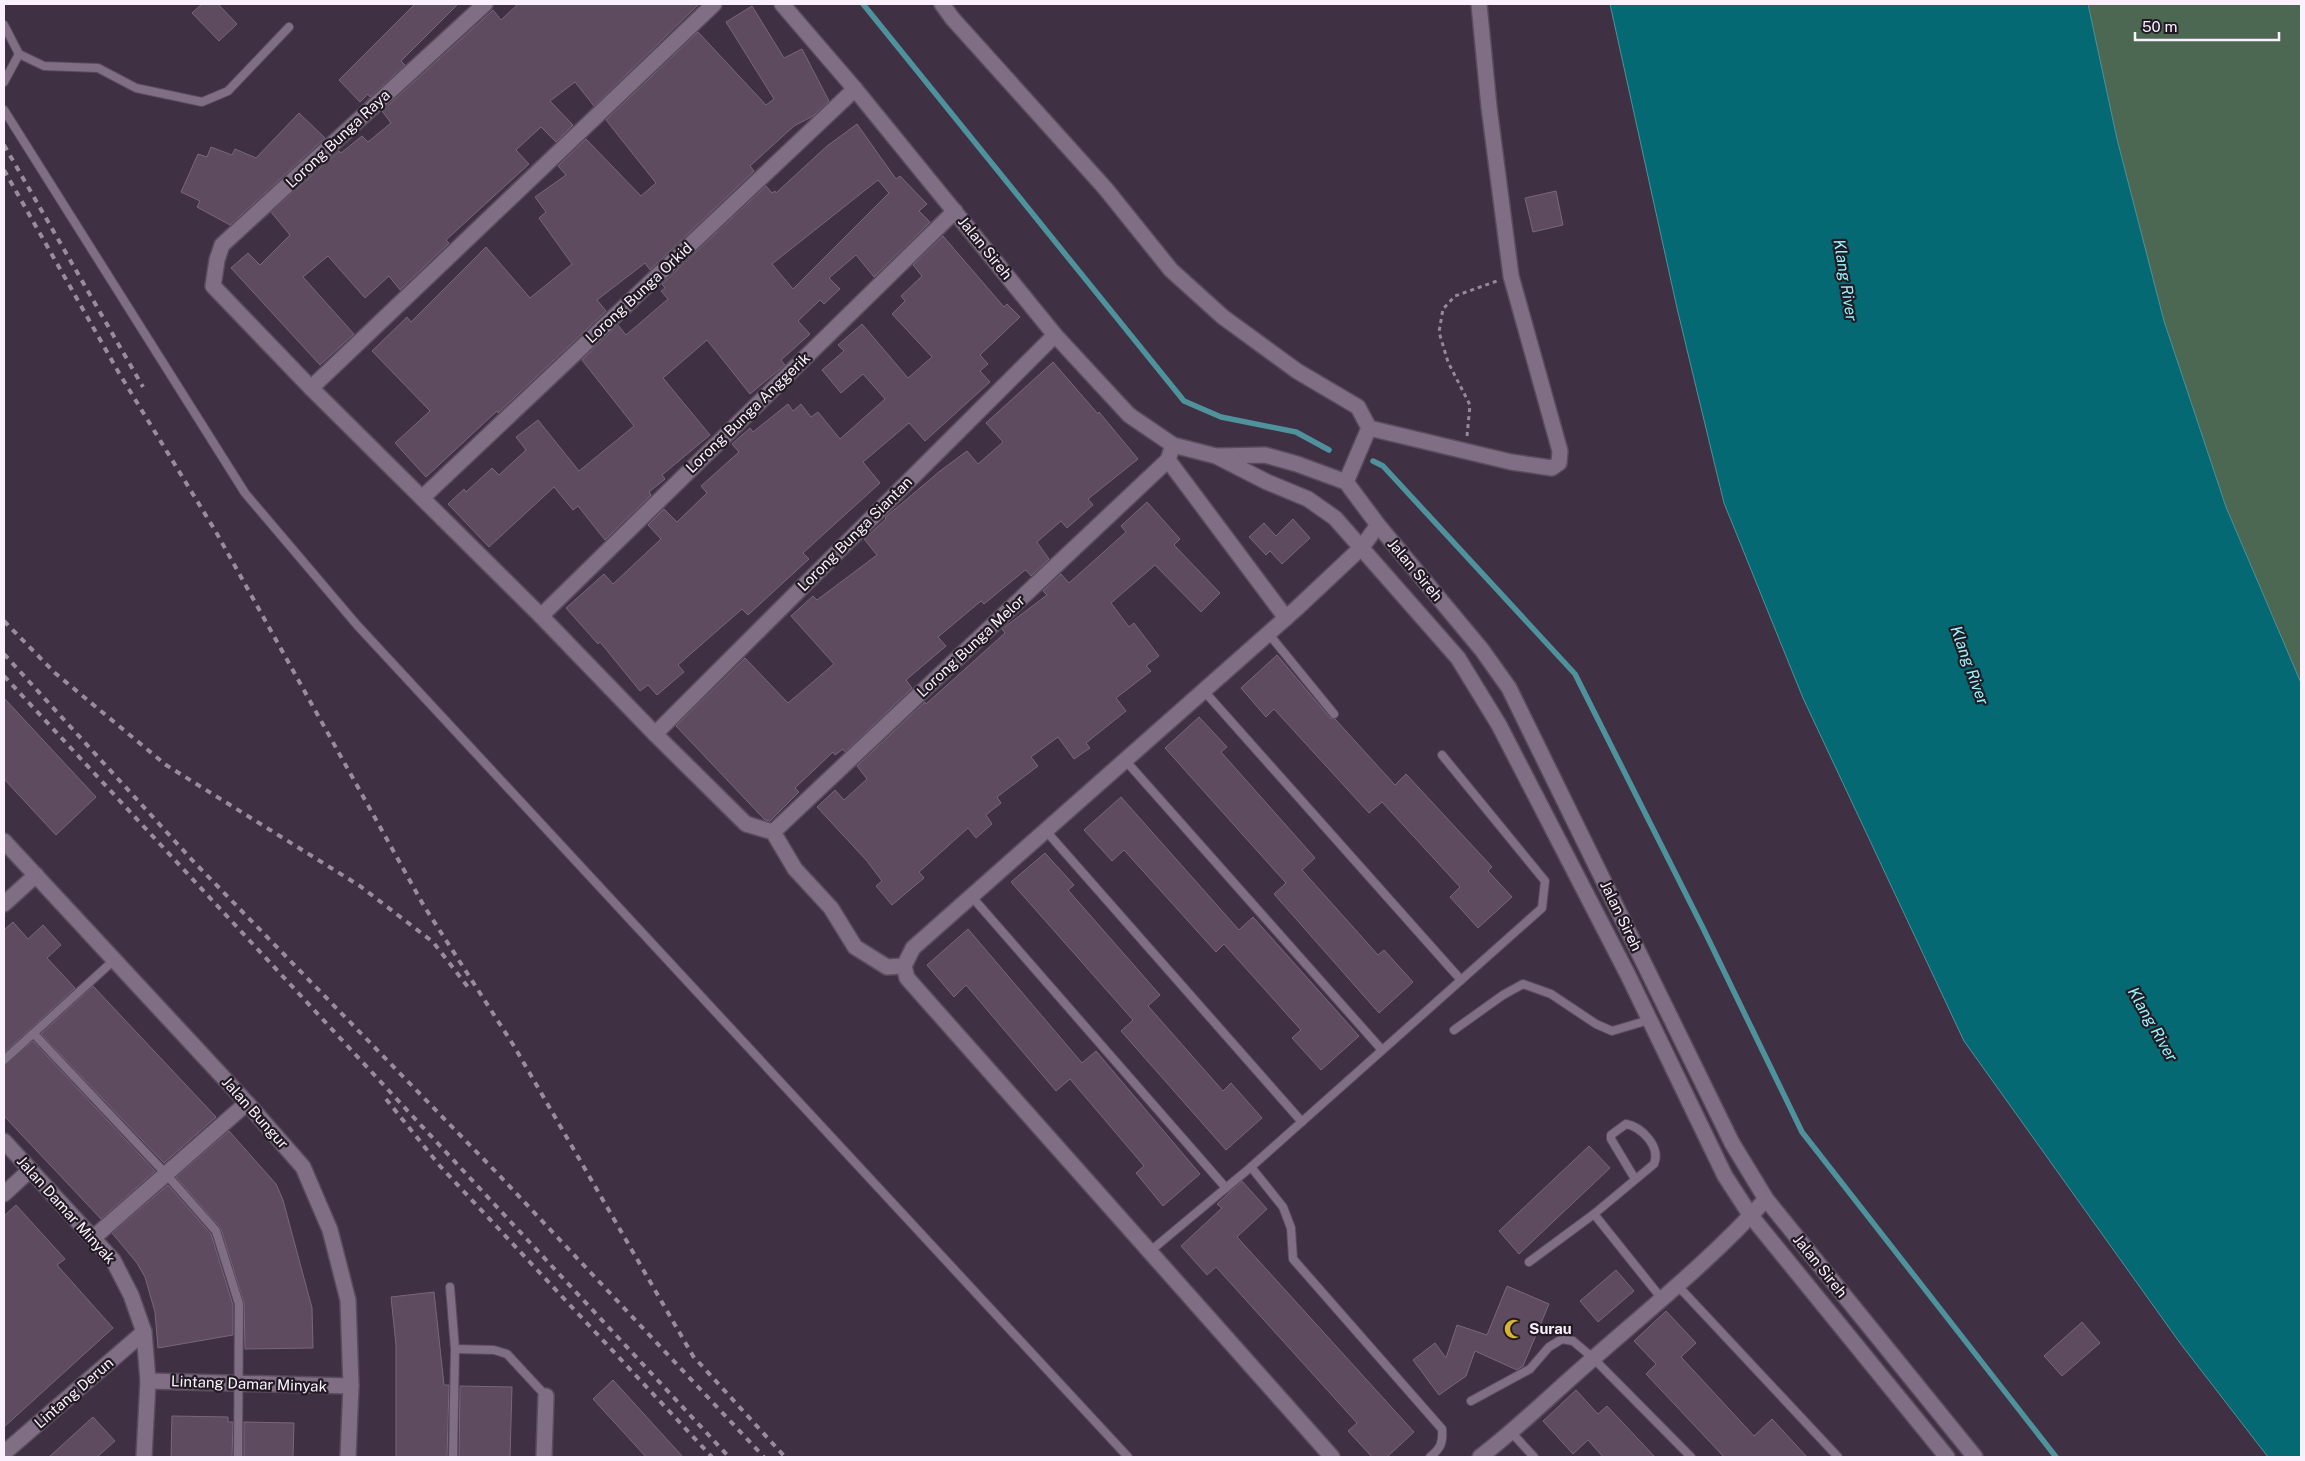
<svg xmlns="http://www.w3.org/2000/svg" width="2305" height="1461" viewBox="0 0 2305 1461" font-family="'Public Sans',sans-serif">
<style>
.green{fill:#4c6852}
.water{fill:#046972;stroke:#4e929c}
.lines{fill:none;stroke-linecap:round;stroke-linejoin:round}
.stream{stroke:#4e929c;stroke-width:5.5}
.building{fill:#5e4b5f;stroke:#7a667b;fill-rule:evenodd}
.lane-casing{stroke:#594c5d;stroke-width:10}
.street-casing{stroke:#594c5d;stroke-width:18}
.path{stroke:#96899a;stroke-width:3;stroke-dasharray:4 4;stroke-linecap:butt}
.lane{stroke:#806e84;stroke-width:8}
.street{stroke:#806e84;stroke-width:15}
.rail{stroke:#998c9d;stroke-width:4;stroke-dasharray:6 6;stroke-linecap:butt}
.labels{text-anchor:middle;stroke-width:4.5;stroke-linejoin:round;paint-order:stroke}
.street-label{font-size:15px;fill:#fbf1fe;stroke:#221b24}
.poi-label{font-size:15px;font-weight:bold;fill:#fbf1fe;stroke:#221b24;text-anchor:start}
.water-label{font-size:16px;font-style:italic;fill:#99f4fe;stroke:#221b24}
</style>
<rect width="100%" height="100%" fill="#403044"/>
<polygon class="green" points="2088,4 2301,4 2301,683 2226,507 2164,321 2117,139"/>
<polygon class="water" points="1610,4 2088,4 2117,139 2164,321 2226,507 2301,683 2301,1457 2268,1457 2180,1343 1964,1041 1803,698 1724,503 1677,308"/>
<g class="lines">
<g class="stream">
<polyline points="863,4 1184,401 1221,417 1296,432 1329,450"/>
<polyline points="1373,461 1383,466 1575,674 1703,928 1802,1132 2056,1457"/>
</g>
</g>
<g class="building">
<polygon points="202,4 218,4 237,24 219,41 192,13"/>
<polygon points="415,4 458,4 401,61 405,65 370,97 368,94 360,102 339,80"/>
<polygon points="518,4 699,4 594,106 575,82 550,101 573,125 556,142 541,127 516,150 529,164 446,240 449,243 400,290 389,276 365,298 328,256 303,277 354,334 320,365 231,268 248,253 260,265 290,235 271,212 339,151 341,153 362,136 368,142 391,123 382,111 493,10 501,20"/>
<polygon points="752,6 784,58 802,49 829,101 813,116 794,126 750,166 754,171 650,270 645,263 597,300 606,311 498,413 497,411 426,477 395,443 430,411 372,351 407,317 411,322 486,247 530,298 572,264 539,218 546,212 535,197 566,175 558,166 586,139 641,196 656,183 606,120 698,32 766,105 774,99 726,22"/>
<polygon points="299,113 325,138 230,225 197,207 200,201 181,192 198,154 207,157 211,147 232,155 235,149 256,158"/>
<path d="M857 124 896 179 900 176 927 204 919 211 930 222 874 277 856 255 829 278 840 289 824 304 820 300 798 321 810 334 781 360 785 365 750 394 707 340 663 378 710 435 662 475 665 479 649 492 651 495 605 540 578 506 573 510 554 487 489 547 448 504 464 489 466 492 492 468 499 475 526 450 516 437 538 420 579 471 634 426 582 360 618 325 626 335 668 299 661 291 665 288 662 284 766 186 772 193 775 191 776 193 827 146ZM878 180 889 193 793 289 772 264Z"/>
<polygon points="1556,191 1563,225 1533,232 1525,198"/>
<polygon points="943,236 1004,307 1007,304 1020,317 980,355 988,364 980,371 990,382 925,441 909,423 863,462 880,483 803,553 809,559 748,615 742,609 678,665 684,672 657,695 648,685 640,691 600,642 598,644 566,608 604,574 613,584 661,539 648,525 664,509 677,522 707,493 701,486 739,452 732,444 750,428 753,432 788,404 793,411 801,404 811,417 818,412 840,439 885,399 863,374 841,393 822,370 844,351 838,345 862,324 908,378 932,357 892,314 905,301 901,296 922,276 913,265"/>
<polygon points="1053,362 1098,414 1099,412 1138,459 1088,499 1093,505 1067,528 1061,521 1037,542 1049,559 1031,576 1026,570 1024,571 984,604 981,601 938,637 946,646 906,680 912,688 845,752 843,749 835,755 833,752 795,788 799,792 770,821 765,820 676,726 745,658 788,703 834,664 791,616 813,596 817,600 877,555 864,539 886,519 885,518 888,515 940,471 967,451 978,464 1003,442 986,423"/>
<polygon points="1147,502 1180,539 1174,545 1220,593 1201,612 1155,565 1111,603 1129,627 1134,623 1159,656 1146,666 1151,671 1116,698 1126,711 1086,743 1090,748 1074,759 1058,737 1031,757 1038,766 997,797 1001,803 986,815 992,824 976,838 968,828 919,872 924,878 892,905 876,886 882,881 867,861 817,807 835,790 844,800 867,779 857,766 925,702 926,704 1005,633 1002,629 1047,595 1043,591 1061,574 1069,583 1126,532 1121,526"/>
<polygon points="1293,519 1310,538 1282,564 1270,551 1266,555 1249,537 1264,523 1276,536"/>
<polygon points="1277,655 1330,718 1335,719 1395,785 1406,774 1492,867 1488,871 1512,897 1478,928 1450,897 1460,887 1382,802 1369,813 1274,709 1266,717 1241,688"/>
<polygon points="4,698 96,797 56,835 4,779"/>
<polygon points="1199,717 1227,747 1221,752 1315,858 1302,870 1378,955 1384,950 1413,982 1379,1013 1274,894 1286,883 1165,748"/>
<polygon points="1121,797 1239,930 1253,917 1359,1036 1321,1070 1292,1038 1301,1030 1224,944 1216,952 1124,850 1112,861 1084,830"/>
<polygon points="1045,853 1074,885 1068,890 1160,995 1148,1006 1223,1091 1231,1083 1262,1118 1226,1150 1121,1031 1133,1020 1011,882"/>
<polygon points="13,922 28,939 43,925 61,945 47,958 75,988 4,1053 4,930"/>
<polygon points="968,929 1082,1063 1096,1051 1200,1174 1163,1206 1136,1173 1144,1166 1070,1079 1056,1091 966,985 954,997 927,965"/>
<polygon points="93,986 216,1117 164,1163 41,1034"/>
<polygon points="33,1041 155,1171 101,1219 4,1116 4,1065"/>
<polygon points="229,1131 276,1184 283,1200 312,1308 313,1348 245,1349 244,1303 221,1229 176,1177"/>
<polygon points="1589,1146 1610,1168 1519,1254 1499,1231"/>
<polygon points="1242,1181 1267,1209 1237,1237 1414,1432 1387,1457 1372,1457 1348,1431 1357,1423 1216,1267 1207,1275 1181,1246 1222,1208 1217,1204"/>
<polygon points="168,1185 211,1234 233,1305 233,1335 158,1348 155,1312 145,1277 137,1263 112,1233"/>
<polygon points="16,1205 65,1259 57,1265 113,1328 4,1427 4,1216"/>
<polygon points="1616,1270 1634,1291 1598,1322 1580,1301"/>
<polygon points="1507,1286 1549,1304 1523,1366 1517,1370 1475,1351 1466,1376 1439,1395 1413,1360 1435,1343 1446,1358 1457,1325 1487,1335"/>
<polygon points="434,1292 444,1385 449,1385 447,1457 396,1457 396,1345 391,1297"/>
<polygon points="1666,1311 1696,1343 1681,1357 1754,1436 1772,1419 1807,1457 1724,1457 1646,1374 1656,1364 1634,1341"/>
<polygon points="2082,1322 2100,1343 2062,1376 2044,1356"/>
<polygon points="613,1380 683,1457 646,1457 593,1399"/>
<polygon points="460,1386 512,1387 510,1457 459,1457"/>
<polygon points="1576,1390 1598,1414 1607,1406 1655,1457 1603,1457 1588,1440 1573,1454 1543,1421"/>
<polygon points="172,1416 228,1417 228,1422 233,1422 232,1457 171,1457"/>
<polygon points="93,1417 115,1441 97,1457 49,1457"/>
<polygon points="244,1422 294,1423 293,1457 244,1457"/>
</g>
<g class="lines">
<defs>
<g id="lane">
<polyline points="4,25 19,54 44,66 98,68 136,88 202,102 228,91 289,27"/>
<polyline points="4,82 19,54"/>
<polyline points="4,110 245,493 357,625 1128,1457"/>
<polyline points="1268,633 1334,714"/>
<polyline points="1204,691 1461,980"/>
<polyline points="1125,760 1382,1050"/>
<polyline points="1046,831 1302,1122"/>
<polyline points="972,897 1226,1188"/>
<polyline points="1454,1030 1503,995 1523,984 1551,994 1596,1024 1612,1031 1649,1020"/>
<polyline points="34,1034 166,1174 216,1231 239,1304 238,1457"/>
<polyline points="4,1060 113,961"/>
<path d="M1251 1167 1283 1207 1291 1228 1293 1259 1442 1429C1443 1443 1441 1448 1430 1457"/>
<path d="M1594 1214 1654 1164C1661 1147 1642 1127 1626 1124L1611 1135V1139L1635 1179"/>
<polyline points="1148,1253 1251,1167 1542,908 1545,881 1442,755"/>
<polyline points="1529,1262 1594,1214 1662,1299"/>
<polyline points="1678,1286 1838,1457"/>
<polyline points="450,1287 455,1349 453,1457"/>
<polyline points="455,1349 494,1350 507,1354 546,1396"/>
<polyline points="1471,1401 1530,1369 1549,1347 1562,1339 1573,1341 1593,1358 1691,1457"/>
<polyline points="1512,1433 1534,1457"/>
</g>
<g id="street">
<polyline points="485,4 222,245 217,260 213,286 311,388 541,616 655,734 746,824 773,832 795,869 831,908 855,947 887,967 904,966"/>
<polyline points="782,4 855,89 1055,335 1129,415 1173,445 1216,456 1267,482 1308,499 1335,518 1458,658 1499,725 1628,975 1725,1176 1751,1216 1947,1457"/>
<polyline points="942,4 952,18 1105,188 1171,270 1223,317 1297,371 1358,407 1369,428 1346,482"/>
<polyline points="311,388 714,4"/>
<polyline points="1369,428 1511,462 1552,468 1559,463 1560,451 1511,276 1489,107 1479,4"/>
<polyline points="1171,451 1168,460 1286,618"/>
<polyline points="1218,456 1265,455 1297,464 1346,482 1378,525 1482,650 1509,688 1732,1143 1766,1199 1975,1457"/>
<polyline points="422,498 855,89"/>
<polyline points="541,616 955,211"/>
<polyline points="655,734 1055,335"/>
<polyline points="773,832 1168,460"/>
<polyline points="4,841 247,1103 303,1167 330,1230 348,1300 351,1386 348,1457"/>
<polyline points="4,904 36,875"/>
<polyline points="4,1141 113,1260 131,1295 144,1332 148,1381 144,1457"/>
<polyline points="4,1194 30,1170"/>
<polyline points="93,1238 247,1103"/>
<polyline points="148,1381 351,1386"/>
<polyline points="4,1453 144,1332"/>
<polyline points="544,1457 546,1396"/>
<polyline points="1332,1457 907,978 904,966 913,948 1296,609 1362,547 1378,525"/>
<path d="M1480 1457C1521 1426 1556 1390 1595 1357 1653 1306 1714 1257 1766 1199"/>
</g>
</defs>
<use href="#lane" class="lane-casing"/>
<use href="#street" class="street-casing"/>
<polyline class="path" points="1467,436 1470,405 1448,362 1439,332 1443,309 1455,296 1497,281"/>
<use href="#lane" class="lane"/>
<use href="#street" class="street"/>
<g class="rail">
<polyline points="4,145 143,387"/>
<polyline points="4,170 119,373 216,532 424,906 514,1046 693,1356 785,1457"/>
<polyline points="4,621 55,673 166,765 360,886 433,942 471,991"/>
<polyline points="4,654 193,861 498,1174 764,1457"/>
<polyline points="4,676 729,1457"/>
<polyline points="386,1099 440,1166 712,1457"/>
</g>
</g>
<defs>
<symbol id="mosque-bare" viewBox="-9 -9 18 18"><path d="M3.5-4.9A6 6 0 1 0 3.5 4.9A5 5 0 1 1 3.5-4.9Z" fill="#d7b434" stroke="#221b24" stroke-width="2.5" paint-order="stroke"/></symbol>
</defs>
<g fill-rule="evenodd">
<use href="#mosque-bare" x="1500" y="1315" width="28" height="28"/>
</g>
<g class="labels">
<g class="street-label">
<text transform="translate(338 139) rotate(-43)" y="5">Lorong Bunga Raya</text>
<text transform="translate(985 248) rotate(51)" y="5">Jalan Sireh</text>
<text transform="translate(639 293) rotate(-43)" y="5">Lorong Bunga Orkid</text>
<text transform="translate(748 413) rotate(-44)" y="5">Lorong Bunga Anggerik</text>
<text transform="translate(855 534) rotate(-45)" y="5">Lorong Bunga Siantan</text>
<text transform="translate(1415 570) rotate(50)" y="5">Jalan Sireh</text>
<text transform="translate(971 646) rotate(-43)" y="5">Lorong Bunga Melor</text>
<text transform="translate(1621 916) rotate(64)" y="5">Jalan Sireh</text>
<text transform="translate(255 1113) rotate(48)" y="5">Jalan Bungur</text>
<text transform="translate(66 1210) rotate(48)" y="5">Jalan Damar Minyak</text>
<text transform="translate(1820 1266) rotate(51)" y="5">Jalan Sireh</text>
<text transform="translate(249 1384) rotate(2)" y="5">Lintang Damar Minyak</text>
<text transform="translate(74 1393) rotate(-41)" y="5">Lintang Derun</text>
</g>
<g class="poi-label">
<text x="1529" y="1334">Surau</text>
</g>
<g class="water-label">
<text transform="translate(1846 280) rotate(81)" y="6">Klang River</text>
<text transform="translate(1970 665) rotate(70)" y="6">Klang River</text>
<text transform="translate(2153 1024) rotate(60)" y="6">Klang River</text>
</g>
</g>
<rect width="2305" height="1461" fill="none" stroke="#fbf1fe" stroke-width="10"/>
<path d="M2135 32v8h144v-8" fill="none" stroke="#fbf1fe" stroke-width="2.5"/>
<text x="2142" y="32" font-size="15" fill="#fbf1fe" stroke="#221b24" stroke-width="4" paint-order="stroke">50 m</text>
</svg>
